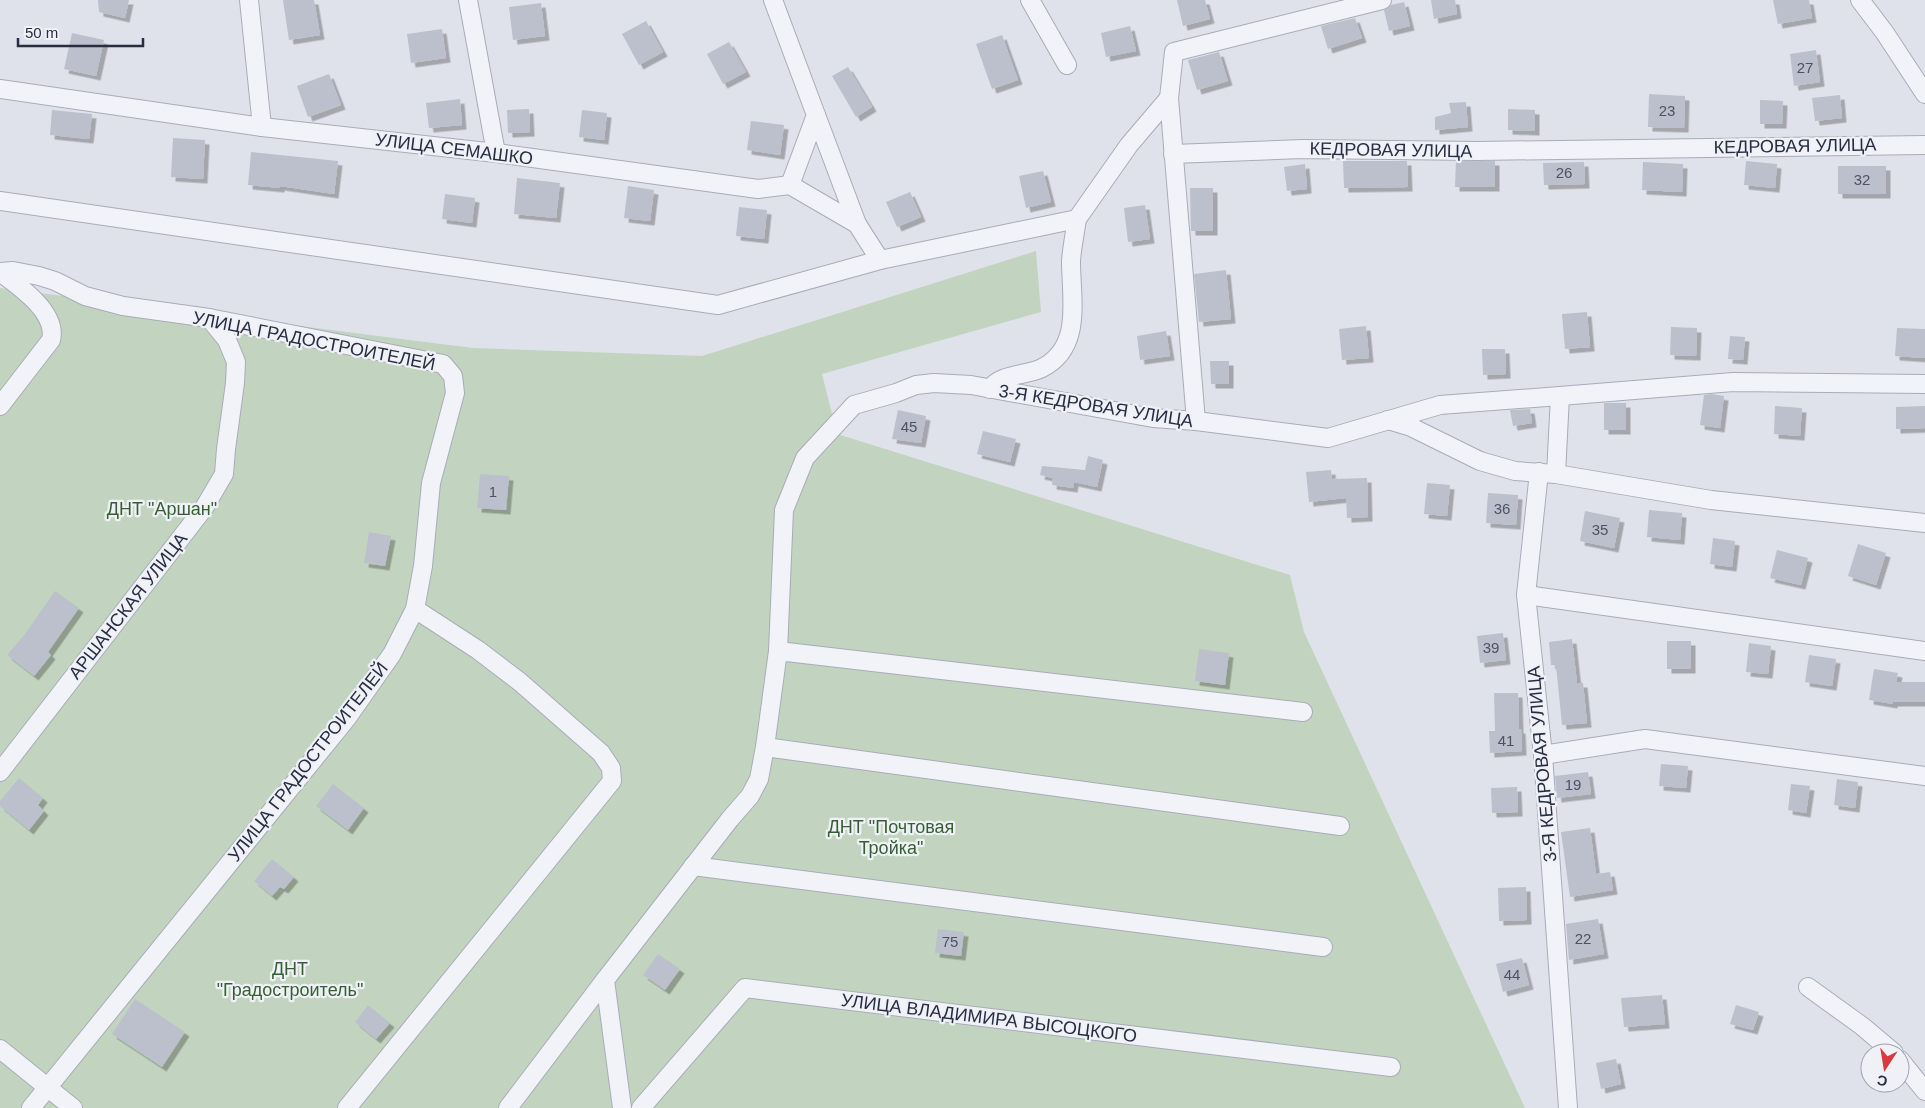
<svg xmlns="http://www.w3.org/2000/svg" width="1925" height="1108" viewBox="0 0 1925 1108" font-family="Arial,sans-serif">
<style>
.green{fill:#c2d4c0}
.building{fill:#bcc0cd;filter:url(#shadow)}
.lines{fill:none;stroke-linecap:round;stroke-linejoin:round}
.minor-casing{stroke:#a8acb8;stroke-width:20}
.minor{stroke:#f2f3f8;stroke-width:18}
.labels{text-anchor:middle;stroke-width:4.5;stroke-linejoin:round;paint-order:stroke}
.number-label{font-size:15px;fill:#4c5265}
.street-label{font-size:18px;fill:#272d42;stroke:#eff1f7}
.park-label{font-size:18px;fill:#355f33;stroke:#eff1f7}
</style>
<defs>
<filter id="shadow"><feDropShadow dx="4.5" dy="4.5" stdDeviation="0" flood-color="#0004"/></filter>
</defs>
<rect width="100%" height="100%" fill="#dfe2ea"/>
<polygon class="green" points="1036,251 1041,312 822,374 837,434 1290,575 1304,632 1525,1108 0,1108 0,288 473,348 702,356"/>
<g class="building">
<polygon points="98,0 129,0 125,18 99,12"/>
<polygon points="283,0 314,0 320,35 289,40"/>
<polygon points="1177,0 1205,0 1210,19 1183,26"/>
<polygon points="1431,0 1455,0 1457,14 1434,19"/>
<polygon points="1773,0 1809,0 1812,18 1778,24"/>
<polygon points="1404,2 1410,26 1389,31 1384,10 1391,5"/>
<polygon points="541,3 545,36 513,40 509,7"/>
<polygon points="1355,18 1362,38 1328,49 1321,26"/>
<polygon points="646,21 663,52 639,65 622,34"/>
<polygon points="1130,26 1136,51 1106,57 1101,33"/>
<polygon points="442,29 446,58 411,63 407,34"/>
<polygon points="72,33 104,40 96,76 64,69"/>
<polygon points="1002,35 1018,80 992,89 976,44"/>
<polygon points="729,42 746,72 723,84 707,54"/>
<polygon points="1816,50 1820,82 1794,86 1790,54"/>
<polygon points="1219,52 1228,81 1197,90 1188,60"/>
<polygon points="848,67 872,107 856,117 832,76"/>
<polygon points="329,74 341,105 308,117 297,86"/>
<polygon points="1649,94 1685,96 1684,128 1648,127"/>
<polygon points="1840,95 1842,118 1815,121 1812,98"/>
<polygon points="460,99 462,125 429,128 426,103"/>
<polygon points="1760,100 1783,101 1782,124 1760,124"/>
<polygon points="1466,102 1468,127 1435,130 1435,117 1451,113 1449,103"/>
<polygon points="529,109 530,132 508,133 507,110"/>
<polygon points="1508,109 1535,110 1535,131 1508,130"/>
<polygon points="52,110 92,114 89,139 50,135"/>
<polygon points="582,110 607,113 604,140 579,137"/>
<polygon points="751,121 784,125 780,155 747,150"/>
<polygon points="173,138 205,140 203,179 171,177"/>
<polygon points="251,152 338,161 334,194 280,186 280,188 248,185"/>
<polygon points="1343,161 1407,161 1408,187 1344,188"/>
<polygon points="1456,161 1495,161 1495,187 1455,187"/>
<polygon points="1746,161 1777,164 1775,188 1744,185"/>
<polygon points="1584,162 1585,184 1544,185 1543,163"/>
<polygon points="1643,162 1683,164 1682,192 1642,190"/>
<polygon points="1305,164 1307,189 1287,191 1284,167"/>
<rect x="1838" y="166" width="48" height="28"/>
<polygon points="1043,171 1051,202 1026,208 1019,176"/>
<polygon points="517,178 560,183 556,218 514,214"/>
<polygon points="628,186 654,190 650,221 624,218"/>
<polygon points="1190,188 1213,188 1213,231 1191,231"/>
<polygon points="910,192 921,217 897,227 886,202"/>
<polygon points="445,194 475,198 472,223 442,219"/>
<polygon points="1145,205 1150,239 1128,242 1124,208"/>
<polygon points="739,207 767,210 764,239 736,236"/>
<polygon points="1226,270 1231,319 1199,322 1194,274"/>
<polygon points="1587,312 1590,347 1565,349 1562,314"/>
<polygon points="1366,326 1369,358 1342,360 1339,329"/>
<polygon points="1671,327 1697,328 1696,356 1670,355"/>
<polygon points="1897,328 1925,329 1925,358 1895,356"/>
<polygon points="1166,331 1170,356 1140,360 1137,336"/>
<polygon points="1730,336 1745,337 1743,360 1728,359"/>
<polygon points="1482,349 1505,349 1506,374 1483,375"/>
<polygon points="1210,361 1229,361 1229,384 1211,384"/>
<polygon points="1711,394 1724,396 1720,428 1700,425 1704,395"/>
<rect x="1604" y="403" width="22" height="27"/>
<polygon points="1775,406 1802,408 1800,436 1774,434"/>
<polygon points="1925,406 1925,428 1896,429 1896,407"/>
<polygon points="1530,409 1532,423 1513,426 1510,410"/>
<polygon points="898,410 926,416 921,443 892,439"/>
<polygon points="983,431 1016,439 1010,462 977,454"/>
<polygon points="1088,456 1103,460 1097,487 1074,482 1073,488 1052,485 1053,478 1040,475 1042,466 1085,470"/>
<polygon points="1331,470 1332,479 1367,478 1368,517 1347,518 1346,498 1309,502 1306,472"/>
<polygon points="480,474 509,476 506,510 477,508"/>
<polygon points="1427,483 1450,485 1447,516 1424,514"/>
<polygon points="1488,493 1518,495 1516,525 1486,523"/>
<polygon points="1649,510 1682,513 1680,540 1647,537"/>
<polygon points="1585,511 1620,518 1614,548 1580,541"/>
<polygon points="369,532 391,536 385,566 364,563"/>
<polygon points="1713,538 1735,541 1732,567 1710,564"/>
<polygon points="1858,544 1886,553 1876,585 1848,576"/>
<polygon points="1777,550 1808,558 1801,585 1770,578"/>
<polygon points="55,591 79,608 48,652 51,655 34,676 7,655 25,634"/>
<polygon points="1503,633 1506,660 1480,663 1477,636"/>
<polygon points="1572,639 1577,683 1583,683 1587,723 1562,725 1556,665 1551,665 1549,642"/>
<rect x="1667" y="641" width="24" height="28"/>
<polygon points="1749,643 1771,646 1768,674 1746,672"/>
<polygon points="1199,649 1229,653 1225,685 1195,681"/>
<polygon points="1809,655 1836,659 1832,686 1805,682"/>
<polygon points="1874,669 1898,673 1896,682 1925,682 1925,702 1893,702 1893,704 1869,700"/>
<polygon points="1494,693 1518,693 1519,729 1521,729 1522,751 1490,753 1489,731 1495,731"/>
<polygon points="1661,764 1688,766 1686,788 1659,786"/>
<polygon points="1588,772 1591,794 1557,798 1555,776"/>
<polygon points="19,778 43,798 38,805 44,811 29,830 0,806 0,801"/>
<polygon points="1837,779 1858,782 1855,808 1834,805"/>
<polygon points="333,784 364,808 348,830 316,806"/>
<polygon points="1791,784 1810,786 1806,813 1788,810"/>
<polygon points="1517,787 1518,812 1492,813 1491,788"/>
<polygon points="1590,828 1596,874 1610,872 1613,890 1570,897 1561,832"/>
<polygon points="272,859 294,877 284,889 280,887 272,896 254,881"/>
<polygon points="1526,887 1527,920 1499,921 1498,888"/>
<polygon points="1598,919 1604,954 1569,960 1566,924"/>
<polygon points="938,929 964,932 961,956 935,953"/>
<polygon points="658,954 680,969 665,990 643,975"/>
<polygon points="1522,958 1529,985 1503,992 1496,964"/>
<polygon points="1662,995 1665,1024 1624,1027 1621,998"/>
<polygon points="135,999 185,1032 162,1067 112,1034"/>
<polygon points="368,1005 390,1023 376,1039 355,1022"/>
<polygon points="1736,1005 1759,1012 1753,1030 1730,1024"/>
<polygon points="1616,1059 1621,1084 1601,1089 1596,1063"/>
</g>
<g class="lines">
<defs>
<g id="minor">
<polyline points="249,0 262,127"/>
<polyline points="468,0 496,153"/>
<polyline points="773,0 816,115 790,185"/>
<polyline points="1030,0 1067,65"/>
<polyline points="1860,0 1885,33 1925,94"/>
<polyline points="0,89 262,127 496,153 758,189 790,185 857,224 880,260"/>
<polyline points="816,115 857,224"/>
<polyline points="1173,154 1302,149 1478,151 1925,145"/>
<polyline points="0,201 718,305 880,260 1077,219 1129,145 1169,98"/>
<polyline points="0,272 13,271 39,276 55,281 85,296 123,306 209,318 443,364 453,376 455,393 431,483 423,566 415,609 392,654 347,718 31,1108"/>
<path d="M0 272C19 286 58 313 51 340L0 406"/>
<path d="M990 389C1001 373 1026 376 1042 368 1083 347 1071 299 1071 261 1072 247 1075 233 1077 219"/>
<polyline points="1388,420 1411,427 1480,461 1515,471 1556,474 1711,500 1925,523"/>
<polyline points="1196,421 1169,98 1174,52 1382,0"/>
<polyline points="1539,472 1526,595 1543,755 1568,1108"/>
<polyline points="1556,474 1560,396 1733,382 1925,384"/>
<polyline points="1526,595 1925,651"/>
<polyline points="778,651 784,510 805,458 854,405 896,393 916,385 934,383 971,385 1153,418 1196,421 1328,438 1440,405 1560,396"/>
<polyline points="765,747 778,651 1303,712"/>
<polyline points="1543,755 1645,739 1925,776"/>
<polyline points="0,772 204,508 224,474 226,449 235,383 236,362 227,340 209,318"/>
<polyline points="693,866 1323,947"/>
<polyline points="1808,987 1862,1026 1894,1053"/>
<polyline points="0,1049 73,1108"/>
<polyline points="1900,1060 1925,1091"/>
<polyline points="347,1108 612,781 611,768 601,753 520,682 478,650 415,609"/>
<polyline points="508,1108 605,980"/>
<polyline points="622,1108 605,980 730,819 750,796 759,779 765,747 1340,826"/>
<polyline points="641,1108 745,988 1391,1067"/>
</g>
</defs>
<use href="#minor" class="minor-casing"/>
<use href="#minor" class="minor"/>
</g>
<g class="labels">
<g class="number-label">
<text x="1805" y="73">27</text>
<text x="1667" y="116">23</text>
<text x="1564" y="178">26</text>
<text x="1862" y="185">32</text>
<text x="909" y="432">45</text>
<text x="493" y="497">1</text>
<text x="1502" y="514">36</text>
<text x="1600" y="535">35</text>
<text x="1491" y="653">39</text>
<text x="1506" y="746">41</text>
<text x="1573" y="790">19</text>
<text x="1583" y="944">22</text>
<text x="950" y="947">75</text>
<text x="1512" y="980">44</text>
</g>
<g class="street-label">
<text transform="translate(1795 146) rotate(-1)" y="6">КЕДРОВАЯ УЛИЦА</text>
<text transform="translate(454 149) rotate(7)" y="6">УЛИЦА СЕМАШКО</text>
<text transform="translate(1391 150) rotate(1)" y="6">КЕДРОВАЯ УЛИЦА</text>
<text transform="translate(314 341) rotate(11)" y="6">УЛИЦА ГРАДОСТРОИТЕЛЕЙ</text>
<text transform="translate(1096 406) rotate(9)" y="6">3-Я КЕДРОВАЯ УЛИЦА</text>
<text transform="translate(128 606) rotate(-52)" y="6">АРШАНСКАЯ УЛИЦА</text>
<text transform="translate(308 762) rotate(-52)" y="6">УЛИЦА ГРАДОСТРОИТЕЛЕЙ</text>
<text transform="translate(1542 764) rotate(-95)" y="6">3-Я КЕДРОВАЯ УЛИЦА</text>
<text transform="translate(989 1018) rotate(7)" y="6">УЛИЦА ВЛАДИМИРА ВЫСОЦКОГО</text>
</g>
<g class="park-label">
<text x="162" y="515">ДНТ "Аршан"</text>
<text x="891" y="833">ДНТ "Почтовая<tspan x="891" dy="21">Тройка"</tspan></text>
<text x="290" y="975">ДНТ<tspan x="290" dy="21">"Градостроитель"</tspan></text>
</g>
</g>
<g transform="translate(1885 1068) rotate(192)"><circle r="24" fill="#eff1f7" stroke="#9fa3af"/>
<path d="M0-4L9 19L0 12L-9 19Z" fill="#d83b3c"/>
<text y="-8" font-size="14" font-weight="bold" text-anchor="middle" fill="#272d42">С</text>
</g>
<path d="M18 38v8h125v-8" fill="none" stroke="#272d42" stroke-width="2.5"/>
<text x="25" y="38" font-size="15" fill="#272d42" stroke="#eff1f7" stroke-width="4" paint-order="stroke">50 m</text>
</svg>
